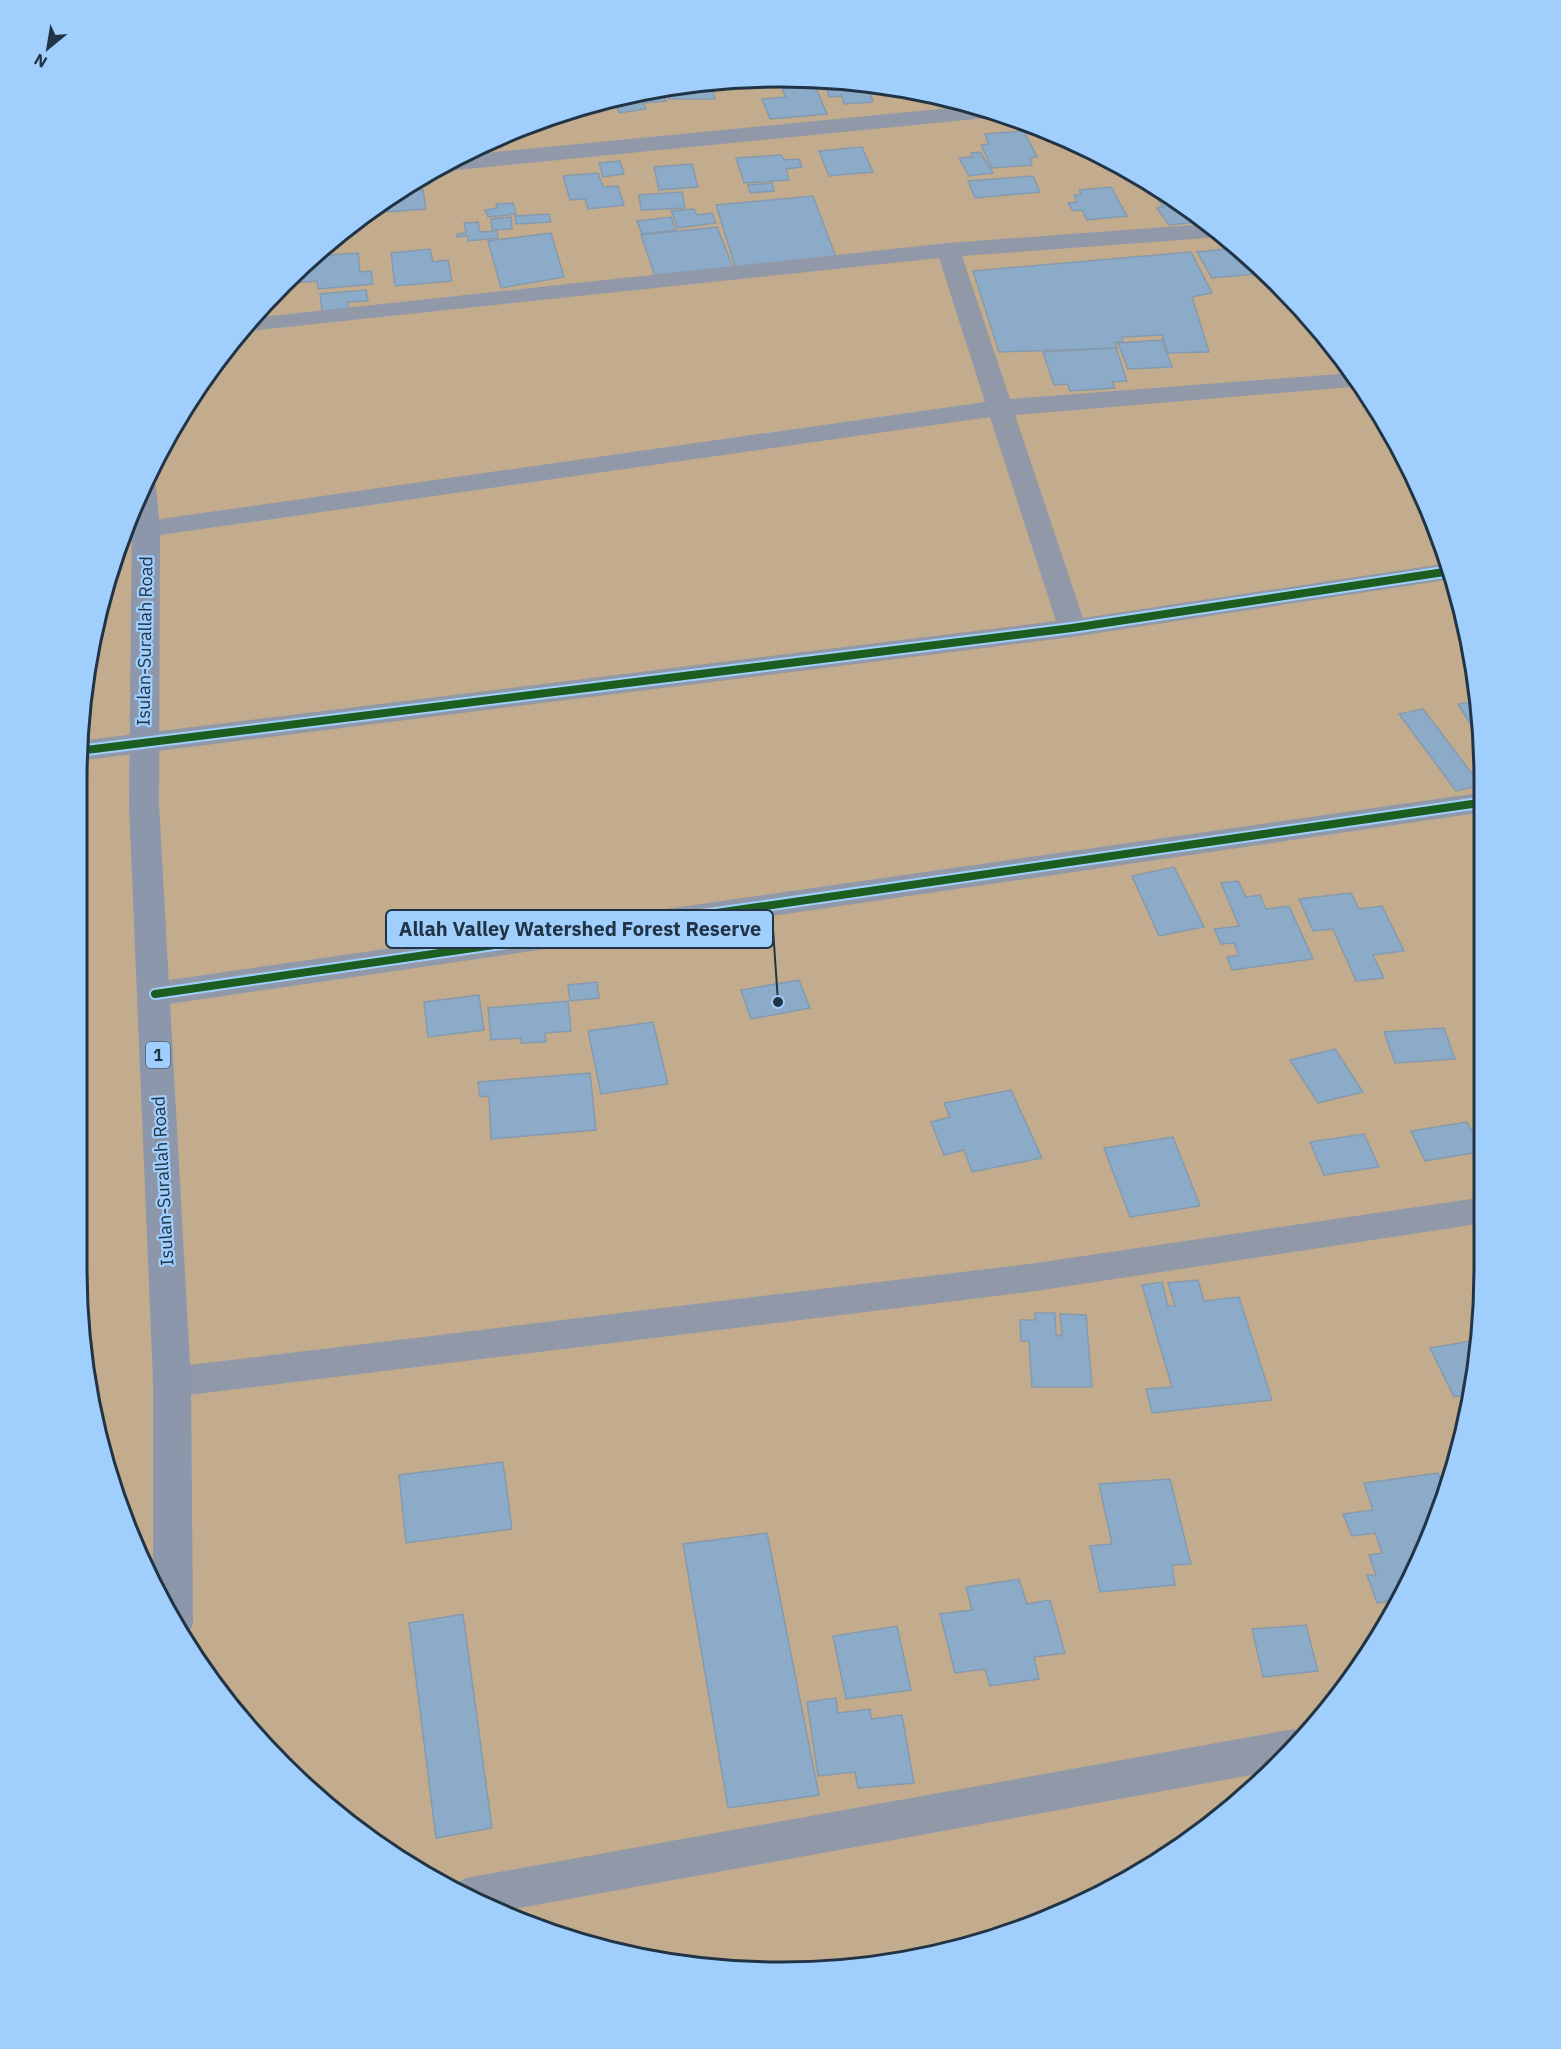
<svg xmlns="http://www.w3.org/2000/svg" width="1561" height="2049" viewBox="0 0 1561 2049" font-family="'IBM Plex Sans',sans-serif">
<style>
.green{fill:#c3ac8d}
.building{fill:#8babc8;stroke:#869aae;stroke-width:1.5}
.lines{fill:none;stroke-linecap:round;stroke-linejoin:round}
.street{fill:#9198a7;fill-rule:evenodd}
.highway{fill:#8c97ab;fill-rule:evenodd}
.cycleway-casing{stroke:#a0cefd;stroke-width:12}
.cycleway{stroke:#1b5e20;stroke-width:8}
.labels{text-anchor:middle;stroke-width:4.5;stroke-linejoin:round;paint-order:stroke}
.shield{fill:#a0cefd;stroke:#47627d;stroke-width:1.5}
.shield-label{font-size:16px;font-weight:bold;fill:#213446}
.street-label{font-size:18px;fill:#213446;stroke:#a0cefd}
.rim{fill:none;stroke:#213446;stroke-width:3}
.leader{fill:none;stroke:#213446;stroke-width:2}
.callout-dot{fill:#213446;stroke:#a0cefd;stroke-width:2}
.callout{fill:#a0cefd;stroke:#213446;stroke-width:2}
.callout-label{font-size:20px;text-anchor:middle;font-weight:bold;fill:#213446}
</style>
<rect width="100%" height="100%" fill="#b5cee8"/>
<polygon class="green" points="780,77 918,90 1050,130 1171,195 1278,282 1366,389 1447,554 1479,689 1478,1361 1447,1495 1366,1659 1279,1766 1172,1854 1007,1935 827,1971 643,1959 469,1900 316,1798 222,1697 171,1621 101,1451 77,1268 78,735 101,598 149,469 222,352 283,282 389,195 511,130 643,90"/>
<g class="building">
<polygon points="824,81 868,85 873,102 844,104 842,96 829,97"/>
<polygon points="711,83 715,99 669,99 667,88"/>
<polygon points="815,86 827,114 770,119 762,99 786,97 782,89"/>
<polygon points="660,88 666,101 643,103 646,109 619,113 616,105 605,106 603,102 643,90"/>
<polygon points="1024,131 1037,157 1030,158 1032,165 992,168 981,145 989,144 985,134"/>
<polygon points="862,147 873,172 829,176 819,151"/>
<polygon points="980,152 993,173 969,176 959,158 973,157 971,153"/>
<polygon points="781,155 784,160 799,159 802,167 786,169 789,180 744,183 736,158"/>
<polygon points="620,161 624,174 603,177 599,163"/>
<polygon points="692,164 698,187 659,190 654,167"/>
<polygon points="598,173 603,187 618,186 624,205 588,209 585,199 570,200 563,176"/>
<polygon points="1033,176 1040,192 975,198 968,181"/>
<polygon points="1147,182 1171,195 1190,210 1198,222 1169,225 1157,208 1163,207"/>
<polygon points="772,183 774,191 750,193 748,185"/>
<polygon points="406,186 408,186 409,191 423,190 426,209 387,212 385,199"/>
<polygon points="1111,187 1127,216 1087,220 1082,210 1073,211 1068,203 1077,202 1074,195 1081,194 1079,190"/>
<polygon points="682,192 685,208 641,210 639,195"/>
<polygon points="813,196 837,260 736,269 716,205"/>
<polygon points="513,203 516,214 488,217 485,210 497,208 496,204"/>
<polygon points="694,209 697,215 712,213 716,223 678,228 671,211"/>
<polygon points="549,214 551,222 516,224 515,216"/>
<polygon points="511,217 512,229 492,230 491,219"/>
<polygon points="671,217 676,230 642,234 637,221"/>
<polygon points="478,222 480,232 497,231 498,238 468,241 468,236 457,237 457,234 466,233 464,223"/>
<polygon points="717,227 733,267 655,276 641,235"/>
<polygon points="551,233 564,277 501,288 488,241"/>
<polygon points="1236,248 1266,273 1212,278 1197,252"/>
<polygon points="430,249 433,262 448,260 452,281 395,286 391,253"/>
<polygon points="1191,252 1212,293 1192,297 1209,352 1168,353 1162,335 1122,337 1123,342 1115,342 1117,348 999,352 973,271"/>
<polygon points="358,253 360,272 371,271 373,284 318,289 317,281 294,283 293,274 315,256"/>
<polygon points="366,290 368,301 348,302 349,309 322,311 320,294"/>
<polygon points="1162,340 1172,367 1128,369 1118,343"/>
<polygon points="1116,348 1127,381 1112,382 1115,388 1070,391 1067,384 1054,385 1043,352"/>
<polygon points="1479,701 1479,738 1458,704"/>
<polygon points="1423,709 1479,783 1479,786 1456,791 1399,714"/>
<polygon points="1174,867 1204,927 1159,936 1132,876"/>
<polygon points="1238,881 1246,897 1260,895 1266,909 1289,906 1313,959 1232,970 1227,957 1239,955 1234,943 1221,944 1214,929 1239,926 1221,883"/>
<polygon points="1351,893 1359,909 1382,906 1404,951 1373,955 1384,978 1356,981 1333,929 1313,931 1299,899"/>
<polygon points="799,980 810,1008 751,1019 741,990"/>
<polygon points="597,982 599,998 570,1001 568,985"/>
<polygon points="479,995 484,1030 428,1037 424,1002"/>
<polygon points="568,1001 571,1031 545,1033 546,1042 521,1043 521,1038 491,1040 488,1008"/>
<polygon points="653,1022 668,1084 601,1094 588,1031"/>
<polygon points="1444,1028 1455,1059 1395,1063 1384,1032"/>
<polygon points="1335,1049 1363,1092 1318,1103 1290,1060"/>
<polygon points="590,1073 596,1130 491,1139 489,1096 480,1097 478,1082"/>
<polygon points="1011,1090 1042,1158 972,1172 964,1150 944,1155 931,1122 950,1117 944,1103"/>
<polygon points="1467,1122 1478,1142 1478,1152 1425,1161 1411,1131"/>
<polygon points="1364,1134 1379,1167 1324,1175 1310,1142"/>
<polygon points="1173,1137 1200,1206 1130,1217 1104,1148"/>
<polygon points="1198,1280 1204,1301 1239,1297 1272,1400 1152,1413 1146,1389 1172,1387 1142,1285 1162,1282 1168,1306 1175,1306 1168,1283"/>
<polygon points="1035,1313 1055,1313 1056,1335 1062,1336 1060,1314 1086,1315 1092,1387 1032,1387 1029,1341 1021,1341 1020,1320 1035,1320"/>
<polygon points="1478,1340 1478,1361 1471,1394 1454,1397 1430,1348"/>
<polygon points="503,1462 512,1529 406,1543 399,1475"/>
<polygon points="1438,1473 1447,1495 1395,1600 1377,1603 1367,1575 1376,1575 1369,1555 1382,1553 1375,1533 1352,1536 1343,1514 1373,1510 1364,1483"/>
<polygon points="1170,1479 1191,1564 1172,1565 1175,1585 1100,1592 1090,1546 1112,1544 1099,1484"/>
<polygon points="767,1533 819,1795 728,1808 683,1544"/>
<polygon points="1019,1579 1027,1604 1050,1600 1065,1653 1034,1657 1039,1679 990,1686 985,1669 955,1673 940,1614 972,1610 966,1587"/>
<polygon points="463,1614 492,1828 436,1838 409,1623"/>
<polygon points="1306,1625 1318,1671 1263,1677 1252,1629"/>
<polygon points="897,1626 911,1690 846,1699 833,1636"/>
<polygon points="836,1698 838,1713 870,1709 871,1719 902,1715 914,1783 858,1788 855,1772 818,1776 807,1702"/>
</g>
<g class="lines">
<g class="street">
<polygon points="970,106 995,114 986,118 447,171 439,169 464,155"/>
<polygon points="1207,224 1222,237 962,256 1010,399 1352,373 1363,386 1015,415 1083,618 1449,563 1453,579 1072,637 78,761 78,741 1056,621 990,417 146,537 136,535 132,529 136,523 146,521 985,402 939,258 239,332 252,318 948,243"/>
<polygon points="1479,793 1478,813 155,1006 143,1002 139,994 143,986 155,982"/>
<polygon points="1478,1198 1478,1224 1029,1292 172,1397 159,1393 153,1382 159,1371 172,1367 1029,1264"/>
<polygon points="1294,1729 1305,1734 1273,1771 503,1911 469,1900 449,1887 466,1878"/>
</g>
<polygon class="highway" points="146,479 152,480 156,486 160,529 159,804 191,1382 193,1624 187,1636 182,1638 171,1621 153,1578 153,1382 129,804 132,516"/>
<defs>
<g id="cycleway">
<polyline points="78,751 1072,628 1451,571"/>
<polyline points="155,994 1479,803"/>
</g>
</defs>
<use href="#cycleway" class="cycleway-casing"/>
<use href="#cycleway" class="cycleway"/>
</g>
<g class="labels">
<rect class="shield" x="146" y="1042" width="24" height="26" rx="4.5"/>
<g class="shield-label">
<text x="158" y="1061">1</text>
</g>
<g class="street-label">
<text transform="translate(145 641) rotate(-89)" y="6">Isulan-Surallah Road</text>
<text transform="translate(163 1181) rotate(-93)" y="6">Isulan-Surallah Road</text>
</g>
</g>
<path d="M0 0H1561V2049H0ZM780 87H781A693 693 0 0 1 1474 780V1269A693 693 0 0 1 781 1962H780A693 693 0 0 1 87 1269V780A693 693 0 0 1 780 87Z" fill="#a0cefd" fill-rule="evenodd"/>
<path class="rim" d="M780 87H781A693 693 0 0 1 1474 780V1269A693 693 0 0 1 781 1962H780A693 693 0 0 1 87 1269V780A693 693 0 0 1 780 87Z"/>
<path class="leader" d="M778 1002L773 929"/>
<circle class="callout-dot" cx="778" cy="1002" r="6"/>
<rect class="callout" x="386" y="910" width="387" height="38" rx="6"/>
<g class="callout-label">
<text x="580" y="936">Allah Valley Watershed Forest Reserve</text>
</g>
<g transform="translate(48 48) rotate(210)" stroke="#a0cefd" stroke-width="4.5" paint-order="stroke">
<path d="M0-4.5L10 22L0 15L-10 22Z" fill="#213446"/>
<text y="-9" font-size="16" font-weight="bold" text-anchor="middle" fill="#213446">N</text>
</g>
</svg>
